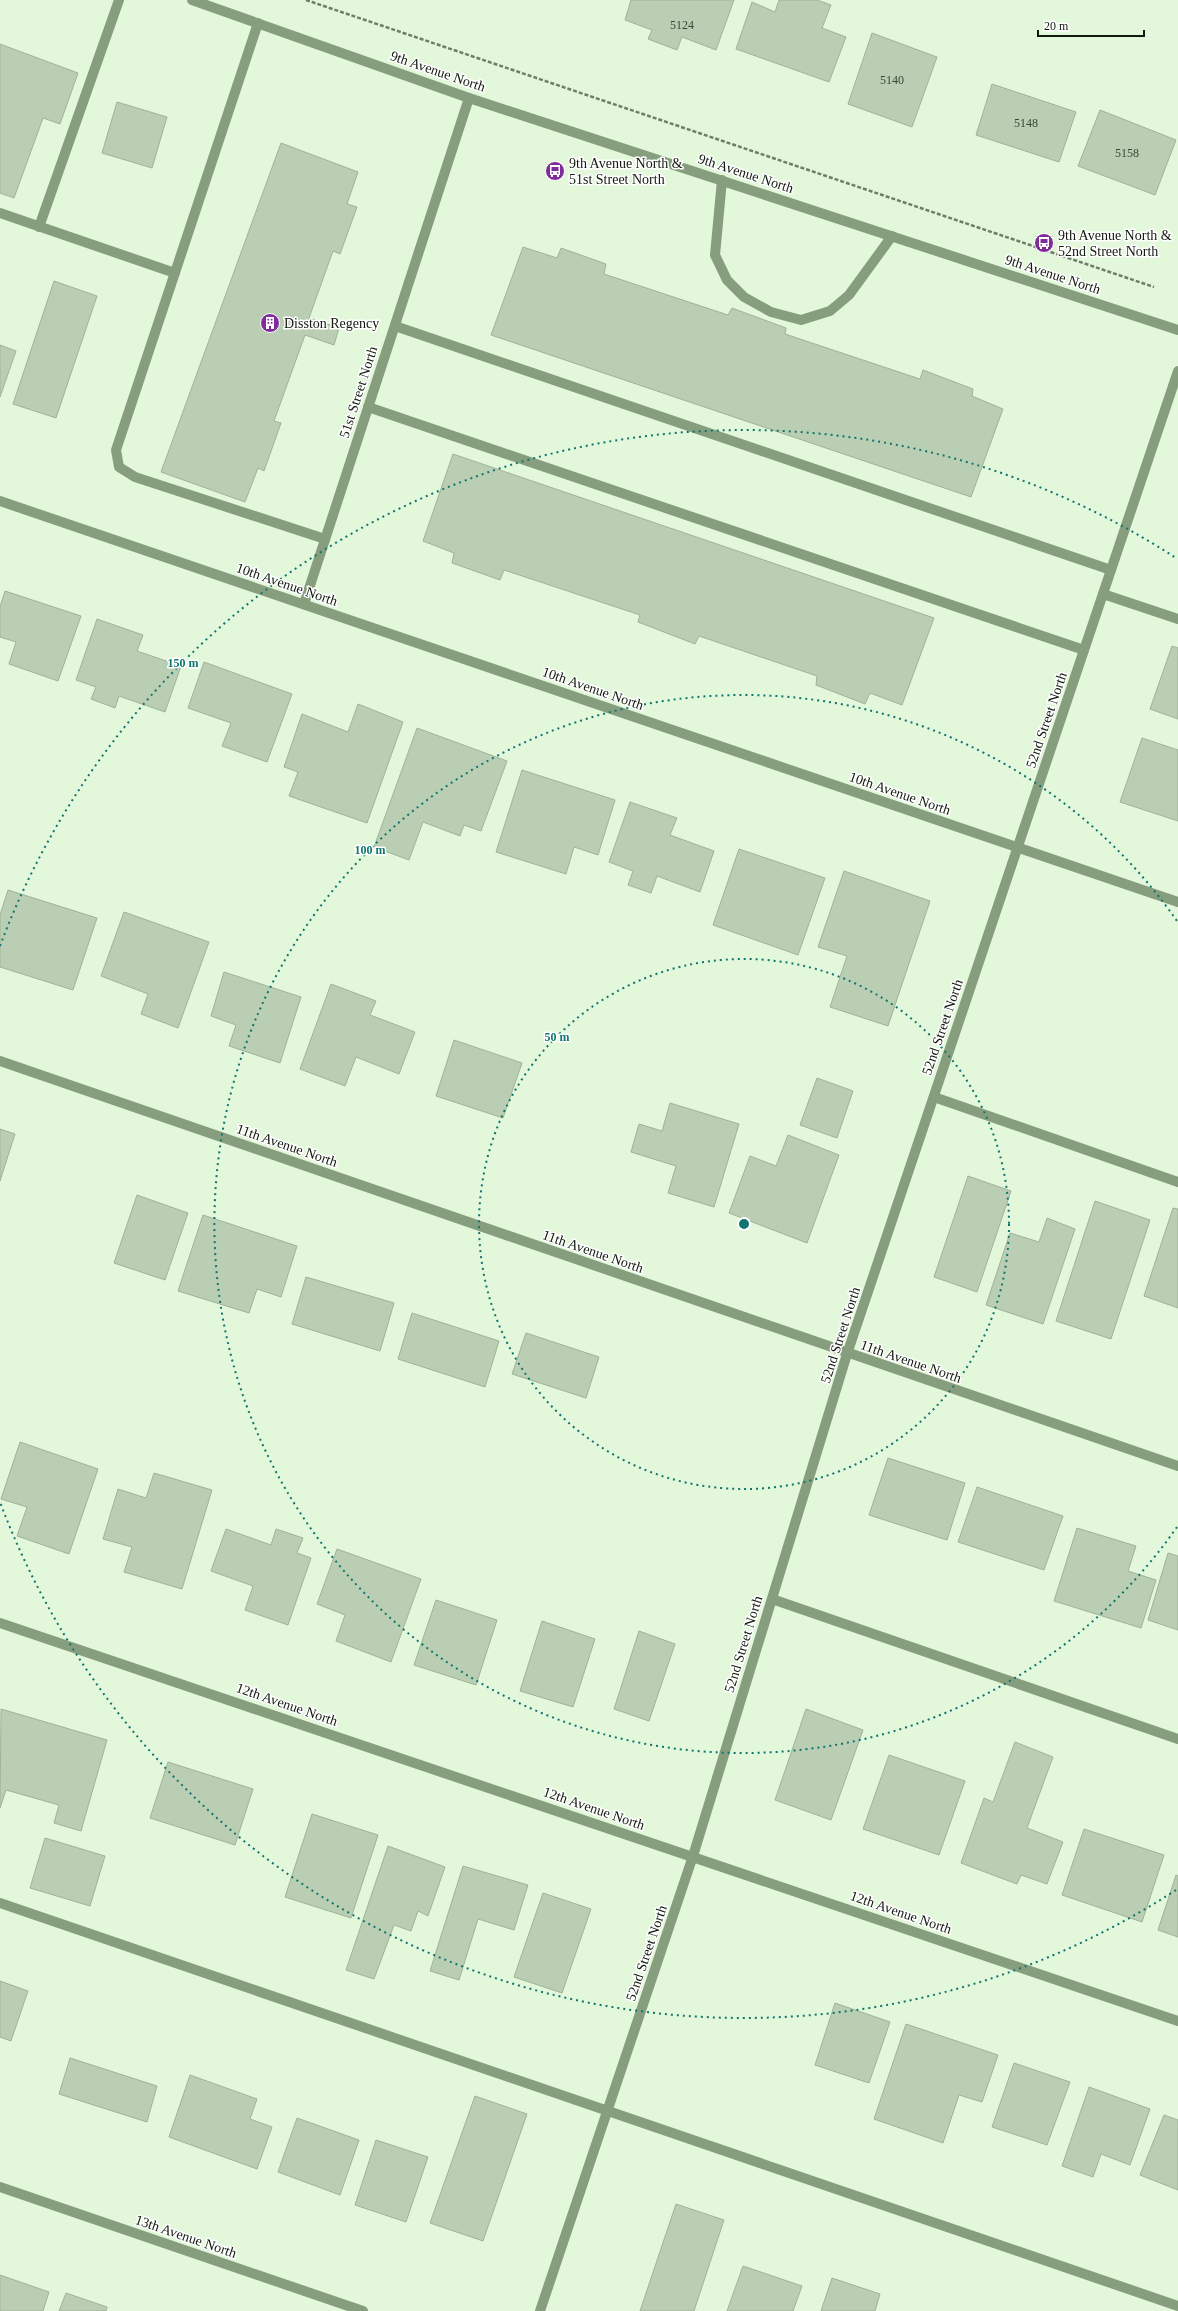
<svg xmlns="http://www.w3.org/2000/svg" width="1178" height="2311" viewBox="0 0 1178 2311" font-family="Georgia,serif">
<style>
.building{fill:#baceb3;stroke:#9fb398}
.lines{fill:none;stroke-linecap:round;stroke-linejoin:round}
.path{stroke:#707d6b;stroke-width:2.5;stroke-dasharray:4 2;stroke-linecap:butt}
.minor{stroke:#879e7e;stroke-width:10}
.ring{fill:none;stroke:#0f766e;stroke-width:2;stroke-dasharray:2 4}
.labels{text-anchor:middle;stroke-width:3;stroke-linejoin:round;paint-order:stroke}
.number-label{font-size:12px;fill:#3b4637}
.street-label{font-size:14px;fill:#11180e;stroke:#fff}
.poi-label{font-size:14px;fill:#11180e;stroke:#fff;text-anchor:start}
.centre{fill:#0f766e;stroke:#fff;stroke-width:2}
.ring-label{font-size:12px;text-anchor:middle;font-weight:bold;fill:#0f766e;stroke:#fff;stroke-width:3;stroke-linejoin:round;paint-order:stroke}
</style>
<rect width="100%" height="100%" fill="#e3f7db"/>
<g class="building">
<polygon points="631,0 734,0 716,50 682,37 677,50 648,39 652,30 625,20"/>
<polygon points="779,0 817,0 831,5 822,28 846,37 829,82 736,49 752,2 775,12"/>
<polygon points="872,33 937,57 912,127 848,104"/>
<polygon points="0,44 78,73 60,124 43,118 14,198 0,193"/>
<polygon points="992,84 1076,112 1059,162 976,135"/>
<polygon points="117,102 167,117 152,168 102,153"/>
<polygon points="1100,110 1176,140 1155,195 1078,166"/>
<polygon points="281,143 358,172 347,204 357,207 340,254 333,251 309,318 339,328 334,345 305,335 274,421 281,423 264,471 258,468 245,502 161,472"/>
<polygon points="523,247 557,258 561,248 606,264 604,274 728,315 732,308 786,328 785,334 920,379 923,370 973,389 972,396 1003,409 971,497 491,335"/>
<polygon points="54,281 97,296 56,418 13,404"/>
<polygon points="0,345 16,351 0,397"/>
<polygon points="453,454 934,618 902,705 870,693 865,704 816,685 817,676 699,636 695,644 638,622 640,615 504,570 500,580 452,563 454,553 423,541"/>
<polygon points="5,591 81,616 58,681 9,664 16,642 0,637 0,607"/>
<polygon points="97,619 143,635 137,651 181,666 165,712 119,696 115,708 91,699 96,687 76,680"/>
<polygon points="1172,646 1178,648 1178,719 1150,709"/>
<polygon points="204,662 292,694 267,762 222,746 231,723 188,708"/>
<polygon points="358,704 403,722 367,823 289,796 298,772 284,767 302,714 348,732"/>
<polygon points="417,728 507,761 481,831 464,825 460,836 423,822 409,860 374,847"/>
<polygon points="1142,738 1178,750 1178,821 1120,802"/>
<polygon points="522,770 615,800 598,855 574,847 566,874 496,852"/>
<polygon points="630,802 677,818 670,835 714,851 700,892 657,876 651,893 628,885 633,871 609,862"/>
<polygon points="739,849 825,878 798,955 713,925"/>
<polygon points="844,871 930,901 888,1026 830,1007 847,956 818,947"/>
<polygon points="8,890 97,918 73,990 0,967 0,915"/>
<polygon points="124,912 209,942 178,1028 141,1014 148,994 101,976"/>
<polygon points="224,972 301,997 280,1063 229,1046 236,1025 211,1016"/>
<polygon points="331,984 376,1001 370,1015 415,1032 399,1074 356,1057 345,1086 300,1069"/>
<polygon points="454,1040 522,1063 503,1118 436,1096"/>
<polygon points="817,1078 853,1091 837,1138 800,1125"/>
<polygon points="670,1103 739,1124 714,1207 668,1193 676,1166 631,1152 639,1124 662,1131"/>
<polygon points="0,1129 15,1134 0,1181"/>
<polygon points="788,1135 839,1155 807,1243 729,1213 750,1156 776,1166"/>
<polygon points="968,1176 1011,1191 977,1292 934,1277"/>
<polygon points="137,1195 188,1213 165,1280 114,1263"/>
<polygon points="1095,1201 1150,1220 1111,1339 1056,1321"/>
<polygon points="1173,1208 1178,1209 1178,1308 1144,1296"/>
<polygon points="203,1215 297,1246 281,1297 257,1289 249,1313 178,1291"/>
<polygon points="1047,1218 1075,1229 1043,1324 986,1305 1010,1233 1039,1242"/>
<polygon points="306,1277 394,1303 380,1351 292,1324"/>
<polygon points="412,1313 499,1341 485,1387 398,1359"/>
<polygon points="526,1333 599,1357 586,1398 512,1374"/>
<polygon points="20,1442 98,1469 69,1554 17,1536 27,1507 1,1499"/>
<polygon points="888,1458 965,1483 947,1540 869,1515"/>
<polygon points="154,1473 212,1490 182,1589 124,1572 132,1547 103,1539 118,1489 146,1498"/>
<polygon points="977,1487 1063,1516 1044,1570 958,1542"/>
<polygon points="1077,1528 1136,1546 1128,1571 1156,1580 1141,1628 1054,1601"/>
<polygon points="226,1529 271,1545 276,1529 303,1538 297,1553 311,1558 288,1625 245,1610 253,1586 211,1571"/>
<polygon points="337,1549 421,1579 391,1662 336,1641 345,1615 317,1604"/>
<polygon points="1168,1553 1178,1556 1178,1630 1148,1620"/>
<polygon points="436,1600 497,1620 476,1685 414,1665"/>
<polygon points="542,1621 595,1639 573,1707 520,1691"/>
<polygon points="639,1631 675,1644 649,1721 614,1709"/>
<polygon points="1,1709 107,1740 81,1831 54,1823 59,1805 6,1790 0,1808"/>
<polygon points="806,1709 863,1730 831,1820 775,1800"/>
<polygon points="1015,1742 1053,1757 1027,1828 1063,1842 1047,1884 1021,1875 1017,1884 961,1863 984,1798 993,1802"/>
<polygon points="889,1755 965,1781 939,1855 863,1829"/>
<polygon points="168,1762 253,1789 235,1845 150,1818"/>
<polygon points="312,1814 378,1835 351,1918 285,1897"/>
<polygon points="1084,1829 1164,1855 1142,1922 1062,1895"/>
<polygon points="45,1838 105,1856 90,1906 30,1888"/>
<polygon points="388,1846 445,1867 428,1916 418,1911 411,1931 394,1925 374,1979 346,1970"/>
<polygon points="463,1866 528,1885 514,1930 478,1919 459,1980 430,1971"/>
<polygon points="1176,1875 1178,1876 1178,1937 1158,1930"/>
<polygon points="543,1893 591,1909 562,1993 514,1977"/>
<polygon points="0,1981 28,1991 11,2041 0,2037"/>
<polygon points="835,2003 890,2022 869,2083 815,2065"/>
<polygon points="906,2024 998,2055 982,2102 959,2095 943,2143 874,2119"/>
<polygon points="70,2058 157,2086 147,2122 59,2094"/>
<polygon points="1014,2063 1070,2082 1047,2145 992,2127"/>
<polygon points="190,2075 257,2099 250,2119 272,2127 257,2169 169,2137"/>
<polygon points="1089,2087 1150,2109 1130,2165 1101,2154 1093,2177 1062,2166"/>
<polygon points="475,2096 527,2114 483,2241 430,2223"/>
<polygon points="1164,2115 1178,2120 1178,2190 1140,2175"/>
<polygon points="297,2118 359,2140 340,2195 278,2172"/>
<polygon points="376,2140 428,2157 406,2222 355,2205"/>
<polygon points="676,2204 724,2220 694,2311 640,2311"/>
<polygon points="743,2266 802,2286 793,2311 727,2311"/>
<polygon points="0,2275 49,2292 43,2311 0,2311"/>
<polygon points="832,2278 880,2294 875,2311 821,2311"/>
<polygon points="66,2293 107,2307 106,2311 59,2311"/>
</g>
<g class="lines">
<polyline class="path" points="306,0 1154,287"/>
<g class="minor">
<polyline points="192,0 469,98 1178,330"/>
<polyline points="258,23 116,450 119,467 135,477 325,539"/>
<polyline points="722,180 715,255 727,280 744,297 771,312 801,320 830,311 849,295 892,236"/>
<polyline points="0,213 175,273"/>
<polyline points="39,227 119,0"/>
<polyline points="395,326 1111,570"/>
<polyline points="368,407 1084,650"/>
<polyline points="0,501 1178,902"/>
<polyline points="1103,594 1178,619"/>
<polyline points="304,604 469,98"/>
<polyline points="0,1061 1178,1466"/>
<polyline points="934,1097 1178,1182"/>
<polyline points="772,1599 1178,1739"/>
<polyline points="0,1623 1178,2021"/>
<polyline points="0,1903 1178,2306"/>
<polyline points="0,2187 363,2311"/>
<polyline points="540,2311 693,1856 847,1354 1178,371"/>
</g>
</g>
<g class="ring">
<circle cx="744" cy="1224" r="265"/>
<path d="M1177 1527A529 529 0 1 1 1177 921"/>
<path d="M1176 1890A794 794 0 0 1 0 1502M0 946A794 794 0 0 1 1176 558"/>
</g>
<defs>
<symbol id="bus-disc" viewBox="-11 -11 22 22"><circle r="9.5" fill="#7f2b99" stroke="#fff"/><path d="M-5-6H5V4H4V6H2V4H-2V6H-4V4H-5ZM-3.5-4V0h7V-4ZM-3.5 1.2v1.5H-2V1.2ZM2 1.2v1.5H3.5V1.2Z" fill="#fff"/></symbol>
<symbol id="building-disc" viewBox="-11 -11 22 22"><circle r="9.5" fill="#7f2b99" stroke="#fff"/><path d="M-4-6H4V6H1V3H-1V6H-4ZM-2.5-4.3h1.7v1.8h-1.7ZM.8-4.3h1.7v1.8H.8ZM-2.5-1h1.7V.8h-1.7ZM.8-1h1.7V.8H.8Z" fill="#fff"/></symbol>
</defs>
<g fill-rule="evenodd">
<use href="#bus-disc" x="544" y="160" width="22" height="22"/>
<use href="#bus-disc" x="1033" y="232" width="22" height="22"/>
<use href="#building-disc" x="259" y="312" width="22" height="22"/>
</g>
<g class="labels">
<g class="number-label">
<text x="682" y="29">5124</text>
<text x="892" y="84">5140</text>
<text x="1026" y="127">5148</text>
<text x="1127" y="157">5158</text>
</g>
<g class="street-label">
<text transform="translate(438 71) rotate(19)" y="5">9th Avenue North</text>
<text transform="translate(746 173) rotate(18)" y="5">9th Avenue North</text>
<text transform="translate(1053 274) rotate(18)" y="5">9th Avenue North</text>
<text transform="translate(358 392) rotate(-72)" y="5">51st Street North</text>
<text transform="translate(287 584) rotate(19)" y="5">10th Avenue North</text>
<text transform="translate(593 688) rotate(19)" y="5">10th Avenue North</text>
<text transform="translate(1046 720) rotate(-71)" y="5">52nd Street North</text>
<text transform="translate(900 793) rotate(19)" y="5">10th Avenue North</text>
<text transform="translate(942 1027) rotate(-71)" y="5">52nd Street North</text>
<text transform="translate(287 1145) rotate(19)" y="5">11th Avenue North</text>
<text transform="translate(593 1251) rotate(19)" y="5">11th Avenue North</text>
<text transform="translate(840 1335) rotate(-72)" y="5">52nd Street North</text>
<text transform="translate(911 1361) rotate(19)" y="5">11th Avenue North</text>
<text transform="translate(743 1644) rotate(-73)" y="5">52nd Street North</text>
<text transform="translate(287 1704) rotate(19)" y="5">12th Avenue North</text>
<text transform="translate(594 1808) rotate(19)" y="5">12th Avenue North</text>
<text transform="translate(901 1912) rotate(19)" y="5">12th Avenue North</text>
<text transform="translate(646 1953) rotate(-71)" y="5">52nd Street North</text>
<text transform="translate(186 2236) rotate(19)" y="5">13th Avenue North</text>
</g>
<g class="poi-label">
<text x="569" y="168">9th Avenue North &amp;<tspan x="569" dy="16">51st Street North</tspan></text>
<text x="1058" y="240">9th Avenue North &amp;<tspan x="1058" dy="16">52nd Street North</tspan></text>
<text x="284" y="328">Disston Regency</text>
</g>
</g>
<circle cx="744" cy="1224" r="6" class="centre"/>
<g class="ring-label">
<text x="183" y="667">150 m</text>
<text x="370" y="854">100 m</text>
<text x="557" y="1041">50 m</text>
</g>
<path d="M1038 30v6h106v-6" fill="none" stroke="#11180e" stroke-width="2"/>
<text x="1044" y="30" font-size="12" fill="#11180e" stroke="#ffffff" stroke-width="3" paint-order="stroke">20 m</text>
</svg>
